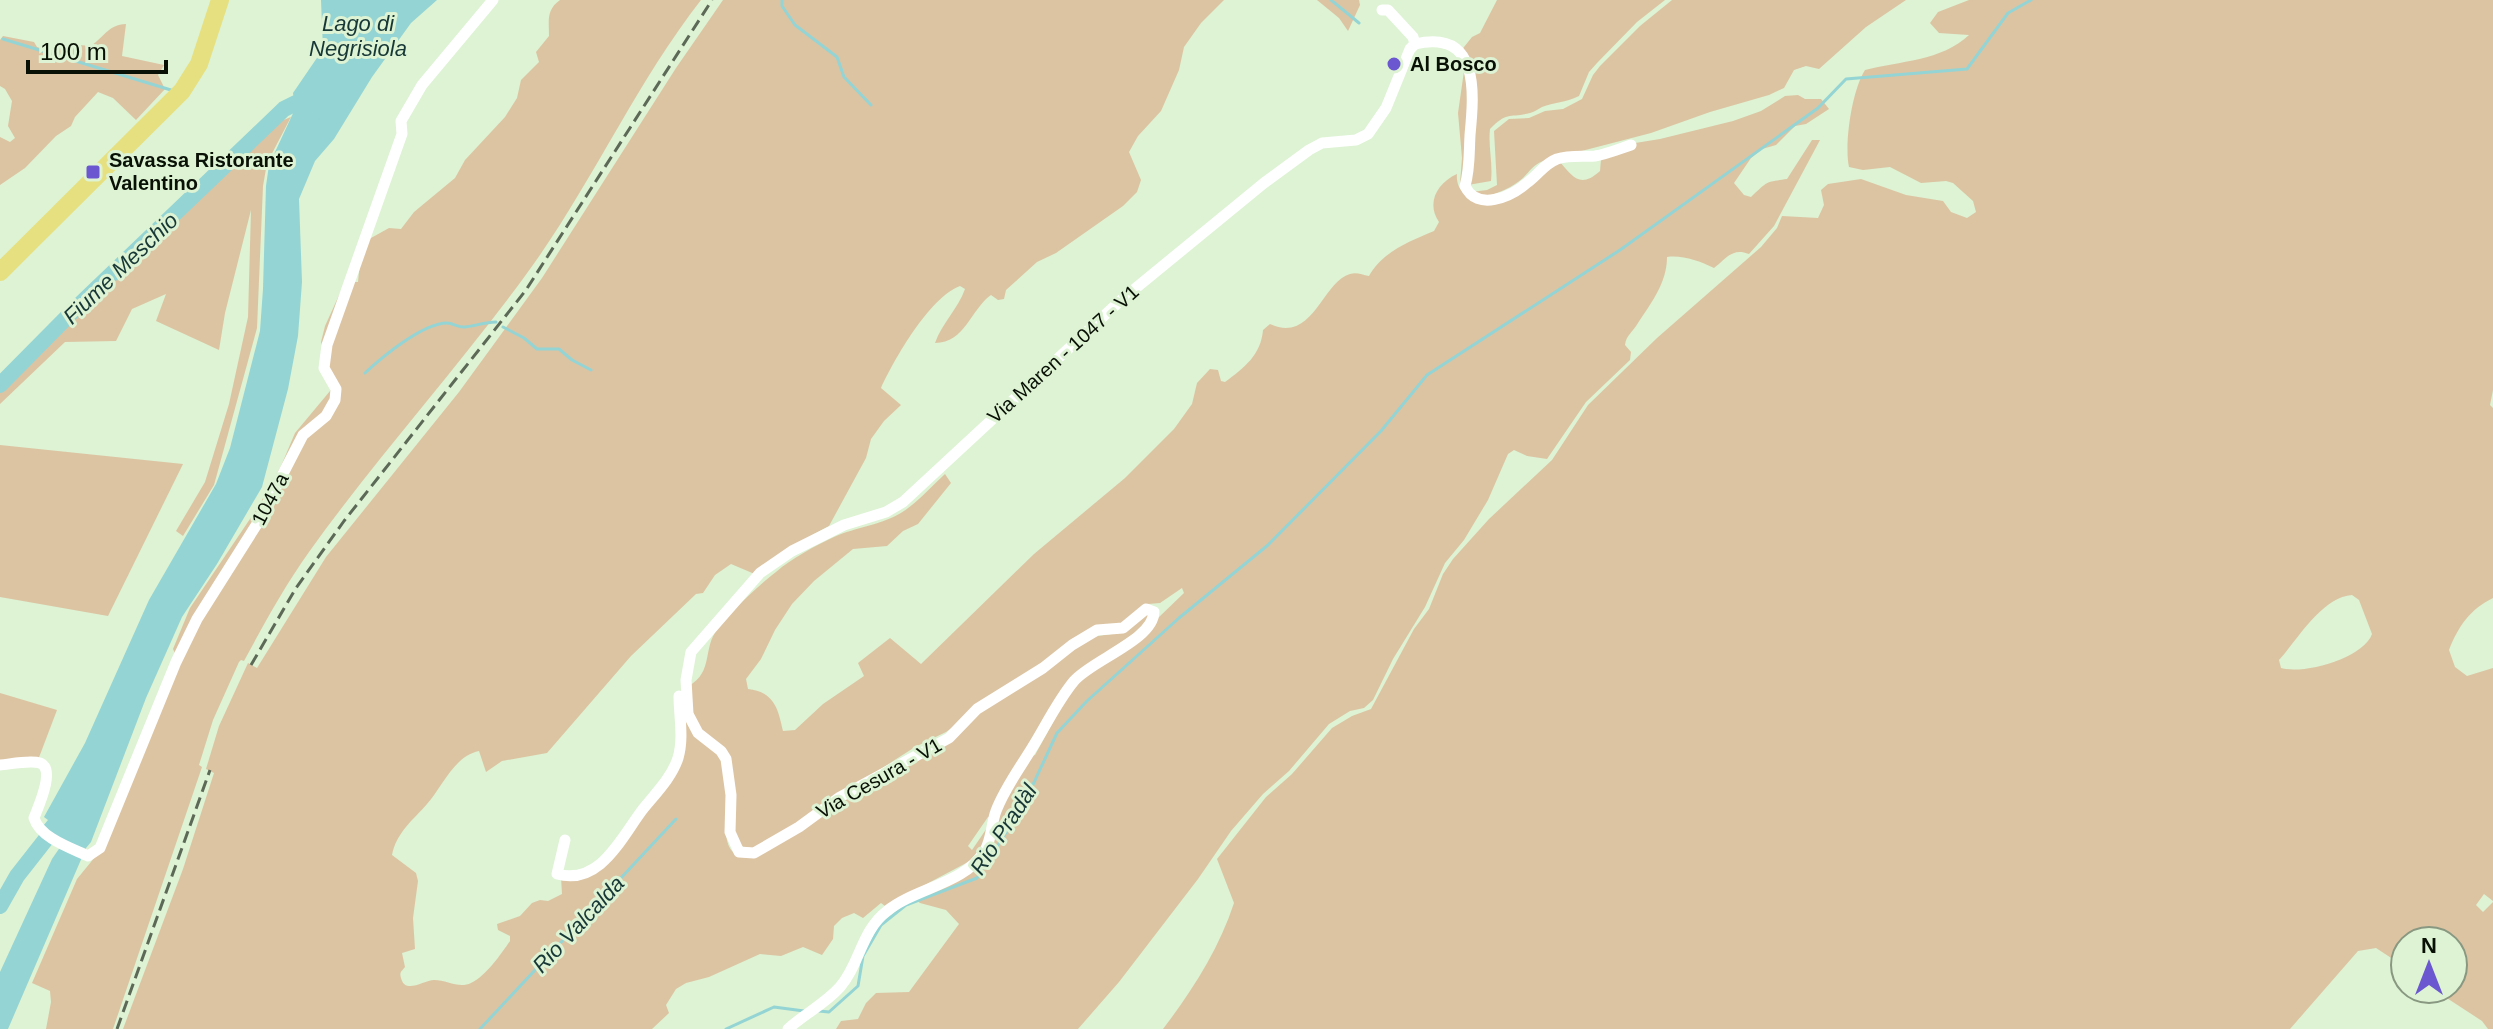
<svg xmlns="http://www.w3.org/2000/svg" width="2493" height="1029" viewBox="0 0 2493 1029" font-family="Arial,sans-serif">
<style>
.green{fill:#dcc4a3;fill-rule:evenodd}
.water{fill:#94d4d4}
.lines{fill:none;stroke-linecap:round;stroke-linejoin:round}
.stream{stroke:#94d4d4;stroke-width:3}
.river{stroke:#94d4d4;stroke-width:16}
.street{stroke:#fff;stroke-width:11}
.primary{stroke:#e6e080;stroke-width:18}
.rail{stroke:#5c6957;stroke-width:3;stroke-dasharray:12 6;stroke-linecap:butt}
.poi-dot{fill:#6b57d0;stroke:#ddf3d3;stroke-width:3}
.labels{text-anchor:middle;stroke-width:6;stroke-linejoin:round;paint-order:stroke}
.poi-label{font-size:20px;font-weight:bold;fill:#091006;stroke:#ddf3d3;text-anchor:start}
.street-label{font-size:20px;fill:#091006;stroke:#ddf3d3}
.water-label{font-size:22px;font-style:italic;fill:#173737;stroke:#ddf3d3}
</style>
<rect width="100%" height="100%" fill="#ddf3d3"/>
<g class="green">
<path d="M560 0H701C634 86 590 188 525 276 456 370 377 457 309 552 284 587 264 624 244 661L241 660 239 662 213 720 199 765 202 767 113 1029H46L51 1002 50 991 32 983 77 879 95 857 180 664 173 649 190 608 258 507 281 466 295 433 330 391 332 386 321 342 325 326 345 282H358L362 243 389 228 401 229 414 212 455 178 465 160 505 117 517 98 521 80 539 62 536 52 549 36C549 21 546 10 560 0Z"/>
<path d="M723 0H1224L1201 23 1184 47 1179 70 1161 111 1138 136 1129 152 1141 180 1137 192 1123 206 1056 253 1037 262 1006 290 1004 299 998 300 991 295C971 309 965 343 935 343 942 323 958 309 965 289L960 286C929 298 895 358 881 388L901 405 884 421 871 439 866 458 829 526 807 538 757 575 731 564 715 575 703 593 696 594 631 656 547 753 502 761 486 772 479 751C454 756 443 786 427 804 413 820 396 833 392 855L416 873 418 881 413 918 415 949 402 953 405 967C402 971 399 972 401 978 405 995 424 980 434 980 447 980 459 989 471 983 486 976 501 954 510 941V936L498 930 497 924 520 916 532 903 540 900 548 901 562 894 561 877 583 872 607 853 675 766 684 715 719 754C725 767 727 784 727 798 728 822 716 861 754 857L974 716 1091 637 1126 632 1149 612 1145 626 1092 662 991 817H988L968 846 972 850 989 825 985 842 970 861 885 906 881 903 863 918 854 913 842 918 834 926 833 939 822 955 803 947 781 956 760 954 709 977 686 983 676 989 666 1005 669 1013 652 1029H123L183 869 214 773 206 769 219 726 248 663 257 668 326 557 459 392 542 278 676 68Z"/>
<polygon points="1317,0 1359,0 1360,5 1348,31 1339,18"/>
<path d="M1497 0H1665L1637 22 1597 63 1589 72 1579 96C1565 103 1554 102 1542 107 1538 109 1534 112 1530 113 1510 118 1507 111 1490 129 1488 146 1493 163 1491 181L1462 186 1460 183 1462 158 1458 113 1464 71 1460 52 1472 37 1480 33Z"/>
<path d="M1672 0H1906L1866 27 1819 69 1806 66 1794 70 1784 88 1769 95 1710 112 1651 133 1543 161C1533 165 1530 171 1523 178 1512 188 1496 194 1482 198L1471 192 1487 190 1497 185 1494 131 1509 119 1529 118 1545 111 1563 109 1582 99 1593 75 1600 66 1640 26Z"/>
<path d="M1969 0H2493V390L2490 405 2493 408V598C2470 609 2458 627 2449 650L2455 667 2467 676 2493 668V901L2484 894 2476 905 2483 912 2493 902V1029H2488L2482 1021 2433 989H2453V941H2405V967L2376 948 2358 951 2290 1029H1163C1192 991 1219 949 1234 903L1217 859 1266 797 1292 774 1332 728 1352 716 1371 709 1414 629 1429 609 1443 574 1453 559 1489 519 1552 460 1588 405 1657 338 1761 247 1777 228 1782 216 1818 218 1824 205 1821 190 1828 184 1861 179 1906 195 1943 201 1951 212 1967 218 1976 212 1973 201 1953 183 1946 181 1921 183 1890 167 1863 170 1849 167C1844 144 1852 90 1865 70 1899 61 1942 61 1969 35L1939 33 1930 23 1938 12ZM2352 595 2359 600 2372 634C2364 658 2303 675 2281 668L2279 660C2298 639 2322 597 2352 595Z"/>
<path d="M126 24 122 56 164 65 158 75 165 89 136 120 113 98 98 92 75 117 71 126 56 136 25 168 0 185V137L10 142 15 138 8 126 12 101 5 89 0 86V40L3 36 34 42 37 47 49 51 67 44 91 46C105 36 108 25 126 24Z"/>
<path d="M1798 95 1805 99H1821L1829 109 1806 124 1795 126 1776 145 1762 149 1751 158 1734 183 1744 195 1751 197C1768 181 1765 182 1787 179L1812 140H1820L1774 226 1749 254C1732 247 1726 259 1714 268 1699 261 1683 255 1667 257 1667 283 1651 303 1638 323 1633 332 1626 335 1625 345L1631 352 1630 360 1586 402 1547 459 1527 456 1514 450 1508 454 1488 500 1464 540 1445 563 1425 607 1393 659 1373 700 1364 708 1350 711 1329 724 1289 771 1263 794 1231 831 1198 879 1119 982 1078 1029H836L841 1021 858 1019 866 1003 876 993 909 992 959 924 946 910 920 903 914 898 975 867 1005 800 1031 756 1035 755 1067 697 1077 684 1158 618 1184 593 1182 588 1160 603 1148 604 1132 618 1055 656 946 732 915 747 759 847 745 849 735 838 729 760 695 724 689 686C714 671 702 649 718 628 731 611 759 585 776 572 792 558 815 546 834 537 856 527 883 525 904 511 919 501 932 486 945 474L951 483 918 524 903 531 887 546 853 549 814 581 792 604 775 630 761 659 746 679 748 689C774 692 778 708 783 731L795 730 823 704 864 676 858 663 890 638 921 664 1034 554 1125 478 1174 429 1192 404 1197 383 1210 369 1218 370 1221 381 1225 382C1244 368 1261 355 1263 330L1270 324C1313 344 1322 282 1350 274 1357 272 1362 275 1369 276 1382 252 1410 241 1434 231L1439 222C1426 203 1437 183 1457 174 1455 193 1474 205 1491 199 1514 191 1538 173 1559 161 1573 177 1580 189 1600 171L1601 159 1623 145 1660 139 1733 121 1761 111 1785 96Z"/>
<polygon points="291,117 267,163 263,186 257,328 214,485 183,536 176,531 205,482 229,404 248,317 251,210 225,313 219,350 156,321 166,294 132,309 116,341 65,342 0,404 0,389 276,123"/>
<polygon points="0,445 183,464 108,616 0,597"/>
<polygon points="0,693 57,710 38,760 0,762"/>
</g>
<polygon class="water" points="321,0 437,0 411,23 372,77 334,139 315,161 299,199 302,282 298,336 288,389 262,487 217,564 182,617 146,698 91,842 86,848 8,1029 0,1029 0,972 52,859 63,843 43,826 48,820 44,817 85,743 149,600 216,484 230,448 260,331 263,289 266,186 269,165 295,109 293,93 323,49"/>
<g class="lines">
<g class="stream">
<polyline points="782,0 782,6 795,25 837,57 844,77 871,105"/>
<polyline points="1331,0 1359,23"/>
<polyline points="3,39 171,90"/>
<polyline points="503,327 524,338 537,349 559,349 572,360 591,370"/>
<path d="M365 373C382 357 423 323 447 323 453 323 459 328 465 327 476 326 484 322 496 322"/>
<polyline points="819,1011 829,1012 858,986 863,956 881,925 906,905 977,878 1023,806 1057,733 1087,701 1179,618 1268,545 1381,431 1427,375 1620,250 1818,108 1846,79 1967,69 2008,13 2031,0"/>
<polyline points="480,1029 676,819"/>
<polyline points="726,1029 774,1007 804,1011"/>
</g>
<g class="river">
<polyline points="0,385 73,311 284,109 296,103 314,113"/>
<polyline points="0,906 17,876 57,825"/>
</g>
<g class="street">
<polyline points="1382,10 1388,10 1413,37 1415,44"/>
<path d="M1415 44C1480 29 1474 93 1470 135 1469 153 1470 169 1465 186 1477 212 1511 197 1528 182 1539 174 1544 164 1557 159 1570 155 1582 157 1595 156 1607 154 1619 149 1631 145"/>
<path d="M0 765C11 764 30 760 40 763 56 769 38 807 34 818 40 838 71 848 88 856L100 848 176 662 197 619 257 524 303 435 326 416 335 400 336 389 324 368 327 345 402 134 401 121 422 85 493 0"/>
<path d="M565 840 557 874C600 886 621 838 643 809 656 793 672 777 678 758 684 738 679 716 679 696"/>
<path d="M788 1029C804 1014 825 1004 840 987 860 964 861 931 887 911 915 888 964 884 984 852 992 840 991 824 996 811 1005 787 1022 765 1035 743 1047 723 1059 699 1074 681 1092 660 1153 640 1154 612L1146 609 1123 628 1097 630 1072 645 1043 668 977 709 949 738 840 797 799 827 761 849 754 853 739 852 730 832 731 795 726 759 721 751 698 733 688 714 686 680 691 652 760 573 792 551 844 525 886 512 903 502 1120 301 1264 183 1309 150 1322 143 1356 140 1368 134 1386 108 1410 49 1415 44"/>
</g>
<polyline class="primary" points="0,272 182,91 199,64 220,0"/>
<g class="rail">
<polyline points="251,665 296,588 344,521 526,290 712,0"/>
<polyline points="117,1029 210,770"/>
</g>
</g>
<g class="poi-dot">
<circle cx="1394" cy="64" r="8"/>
<rect x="85" y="164" width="16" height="16" rx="4"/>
</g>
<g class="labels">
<g class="poi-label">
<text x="1410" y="71">Al Bosco</text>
<text x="109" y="167">Savassa Ristorante<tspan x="109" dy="23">Valentino</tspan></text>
</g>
<g class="street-label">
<text transform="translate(1063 354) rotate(-42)" y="7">Via Maren - 1047 - V1</text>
<text transform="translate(270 499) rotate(-62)" y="7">1047a</text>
<text transform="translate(879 778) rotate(-30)" y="7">Via Cesura - V1</text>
</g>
<g class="water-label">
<text x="358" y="31">Lago di<tspan x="358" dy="25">Negrisiola</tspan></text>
<text transform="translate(120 268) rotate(-44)" y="8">Fiume Meschio</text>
<text transform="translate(1003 829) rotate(-57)" y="8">Rio Pradàl</text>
<text transform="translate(578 924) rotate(-47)" y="8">Rio Valcalda</text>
</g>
</g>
<g transform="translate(2429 965)"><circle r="38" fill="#ddf3d3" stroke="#889881" stroke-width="2"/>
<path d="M0-6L14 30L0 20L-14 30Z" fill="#6b57d0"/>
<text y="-12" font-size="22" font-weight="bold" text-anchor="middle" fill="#091006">N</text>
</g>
<path d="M28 60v12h138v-12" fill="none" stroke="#091006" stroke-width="4"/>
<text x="40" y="60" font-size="24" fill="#091006" stroke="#ddf3d3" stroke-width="6" paint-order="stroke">100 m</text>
</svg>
